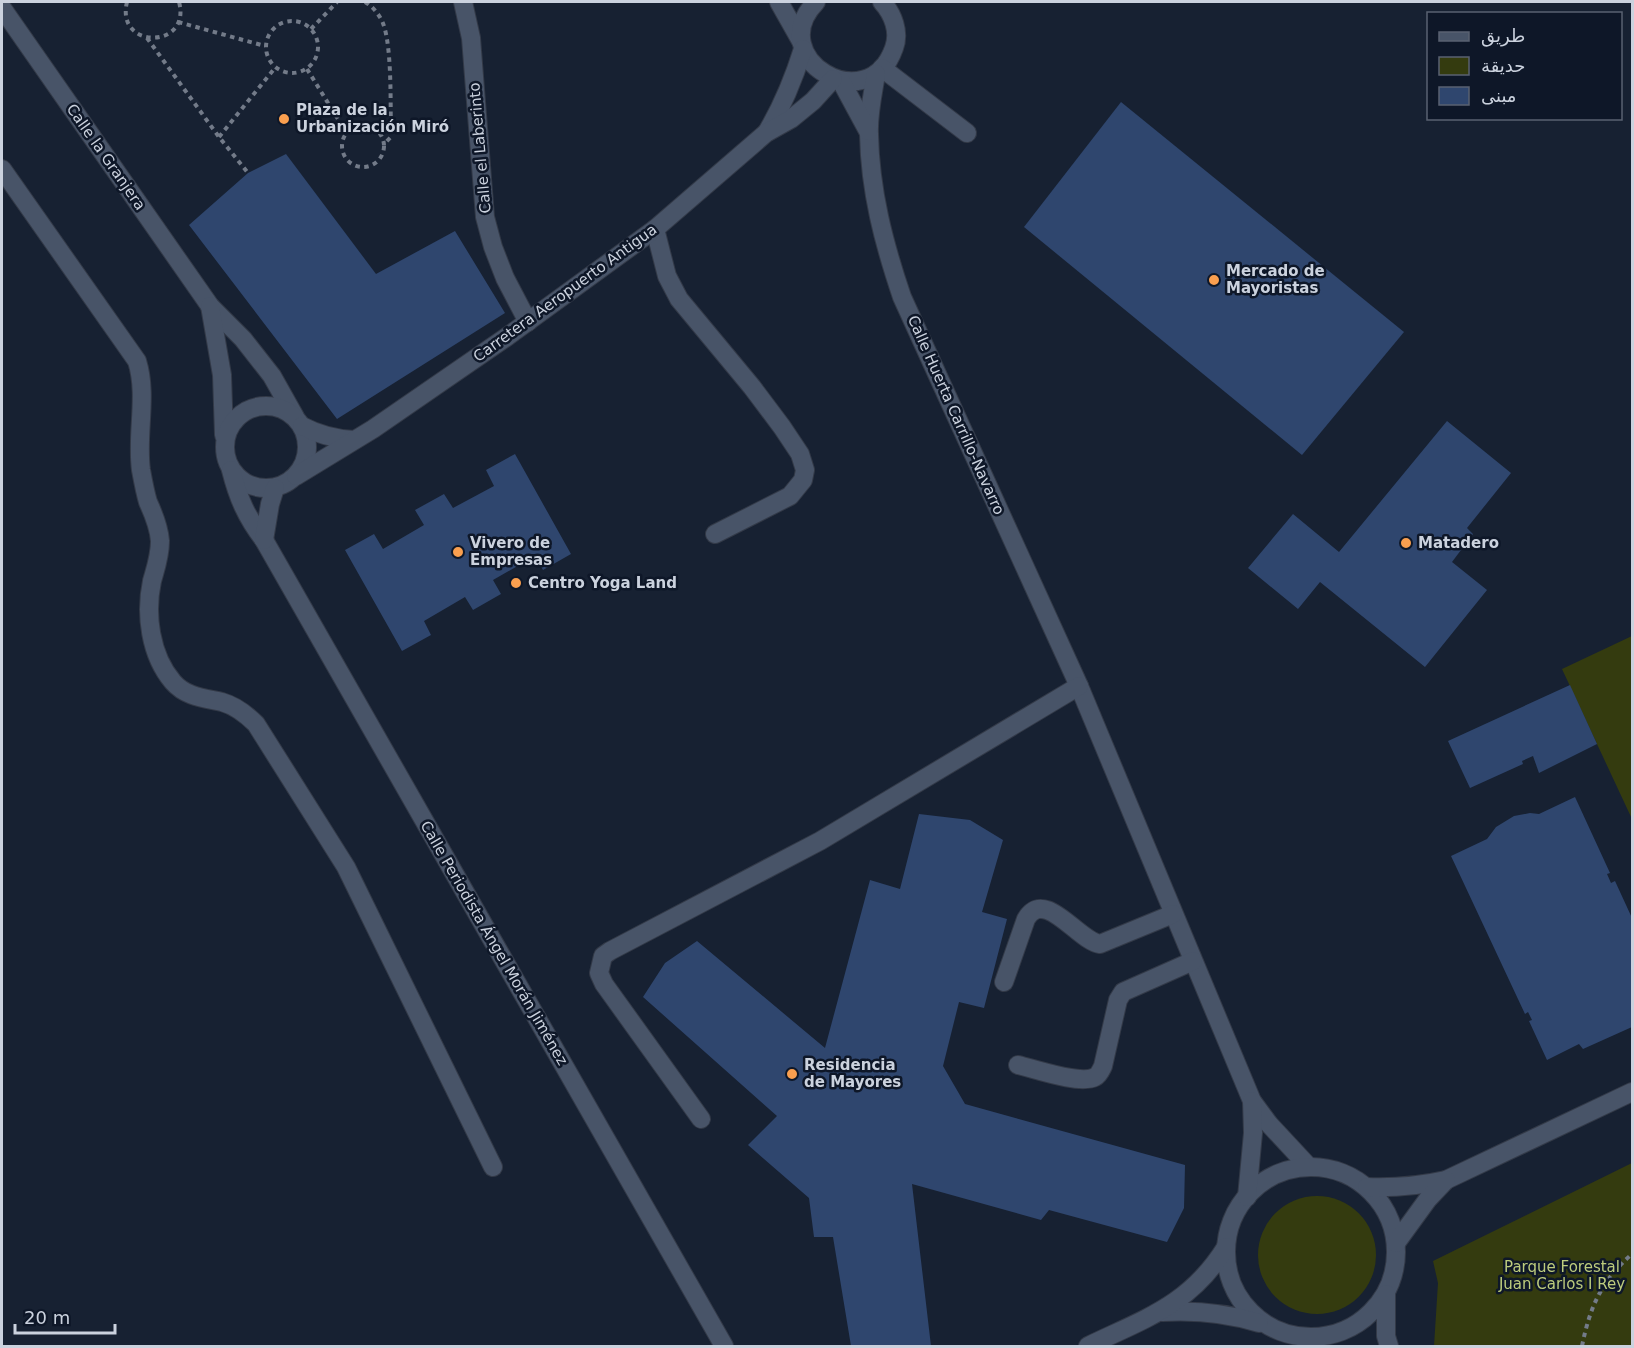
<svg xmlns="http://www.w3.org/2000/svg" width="1634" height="1348" viewBox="0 0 1634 1348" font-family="'DejaVu Sans',Cairo,sans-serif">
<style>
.green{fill:#343b0f}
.building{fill:#2f466e}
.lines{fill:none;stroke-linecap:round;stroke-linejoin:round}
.minor-casing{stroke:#333a48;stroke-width:20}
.path{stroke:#737b89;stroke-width:4;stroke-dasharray:4.5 4.5;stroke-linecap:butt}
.minor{stroke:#485468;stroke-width:18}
.poi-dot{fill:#fa9f4f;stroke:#0e1728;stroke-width:2}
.labels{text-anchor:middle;stroke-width:5;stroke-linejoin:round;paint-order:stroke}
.poi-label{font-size:15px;font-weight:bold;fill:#cbd2de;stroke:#0e1728;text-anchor:start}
.street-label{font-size:15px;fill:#cbd2de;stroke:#0e1728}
.park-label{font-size:15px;fill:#bdcc7d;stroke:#0e1728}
</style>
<rect width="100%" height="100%" fill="#172132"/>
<g class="green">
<polygon points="1632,636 1632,819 1562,669"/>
<polygon points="1632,1163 1632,1346 1434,1346 1438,1283 1433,1261"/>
<circle cx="1317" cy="1255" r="59"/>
</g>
<g class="building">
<polygon points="1121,102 1404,332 1302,455 1024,227"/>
<polygon points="286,154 376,274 455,231 505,313 337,419 189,225 248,173"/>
<polygon points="1447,421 1511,473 1467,528 1473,534 1452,562 1487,590 1425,667 1320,582 1298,609 1248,568 1293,514 1339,552"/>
<polygon points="515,454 571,554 543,570 535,556 493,580 501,594 473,610 465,597 424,621 431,635 402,651 345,550 374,534 383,549 424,525 415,510 444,494 453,508 494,486 486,470"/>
<polygon points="1570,685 1597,744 1539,773 1533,756 1522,761 1523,764 1470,788 1448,741"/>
<polygon points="1575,797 1610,873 1607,874 1611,883 1615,881 1632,918 1632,1027 1583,1049 1579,1044 1547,1060 1529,1021 1532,1020 1528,1012 1525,1014 1451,856 1487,839 1496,827 1514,816 1530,813 1539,814"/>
<polygon points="919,814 970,820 1003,840 982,912 1007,919 984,1008 959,1002 943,1066 965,1104 1185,1165 1184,1208 1167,1242 1049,1210 1041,1220 912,1184 931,1346 851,1346 833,1237 814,1237 809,1198 748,1145 777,1116 643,997 665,963 697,941 825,1048 870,880 900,889"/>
</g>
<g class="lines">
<defs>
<g id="minor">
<polyline points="463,2 471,38 485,217 493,247 505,278 528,322"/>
<polyline points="779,2 801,41"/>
<path d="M816 2C762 57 868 122 894 48 900 32 893 14 882 2"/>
<polyline points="2,8 210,306 243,339 272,376 295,417"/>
<polyline points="882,68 967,133"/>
<path d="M876 74C873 93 868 114 869 134 870 191 884 244 902 297L1079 686 1252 1101 1269 1124 1309 1167"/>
<polyline points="841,81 868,131"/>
<path d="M767 132C783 105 794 78 803 49"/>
<path d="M2 169 137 361C148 396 136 434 141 470 143 481 145 492 148 502 154 515 159 527 160 541 160 556 156 567 152 581 145 614 150 655 173 682 186 697 204 698 222 702 236 706 247 715 256 724L346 867 493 1167"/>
<polyline points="655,229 667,276 679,299 752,387 782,427 800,454 805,470 803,480 790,496 715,534"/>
<polyline points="210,306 222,375 224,435"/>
<circle cx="266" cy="447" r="41"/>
<path d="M302 426C319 435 335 439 354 440"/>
<path d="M231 470C238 498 247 518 264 540L724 1346"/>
<polyline points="296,476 373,429 508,336 655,229 766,133 791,119 813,101 833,79"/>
<polyline points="264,540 270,504 275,488"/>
<path d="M1004 982 1026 919C1045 887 1078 941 1100 944L1173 914"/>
<path d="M1018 1065C1035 1069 1080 1085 1095 1077 1099 1075 1101 1070 1103 1066L1118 1000 1123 992 1193 961"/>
<polyline points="701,1119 604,984 599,973 603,956 610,951 820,841 1079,686"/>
<circle cx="1311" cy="1252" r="85"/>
<path d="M1367 1187C1395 1188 1419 1186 1446 1180L1632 1092"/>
<polyline points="1247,1197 1253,1133 1252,1101"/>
<polyline points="1396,1243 1428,1199 1446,1180"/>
<polyline points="1386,1294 1386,1336 1389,1346"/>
<path d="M1162 1312C1196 1310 1227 1313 1259 1323"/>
<path d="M1088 1346C1146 1318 1190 1305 1226 1247"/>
</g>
</defs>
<use href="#minor" class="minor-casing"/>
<g class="path">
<path d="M127 2C115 50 192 49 179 2"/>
<path d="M365 2C372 6 377 12 381 19 393 40 390 110 391 137L384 144"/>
<circle cx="292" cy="47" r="26"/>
<polyline points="178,22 265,46"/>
<polyline points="311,29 337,2"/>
<polyline points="147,38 219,137 248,173"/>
<polyline points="307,69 346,132"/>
<circle cx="363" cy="146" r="21"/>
<polyline points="219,137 275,68"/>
<path d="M1582 1346C1590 1307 1601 1281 1632 1254"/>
</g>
<use href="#minor" class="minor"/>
</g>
<g class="poi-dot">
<circle cx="284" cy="119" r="6"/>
<circle cx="1214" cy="280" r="6"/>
<circle cx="1406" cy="543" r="6"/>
<circle cx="458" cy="552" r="6"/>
<circle cx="516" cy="583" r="6"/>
<circle cx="792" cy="1074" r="6"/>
</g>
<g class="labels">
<g class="poi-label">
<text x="296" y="115">Plaza de la<tspan x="296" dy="17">Urbanización Miró</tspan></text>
<text x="1226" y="276">Mercado de<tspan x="1226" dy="17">Mayoristas</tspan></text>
<text x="470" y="548">Vivero de<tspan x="470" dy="17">Empresas</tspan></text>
<text x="1418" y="548">Matadero</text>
<text x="528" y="588">Centro Yoga Land</text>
<text x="804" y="1070">Residencia<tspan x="804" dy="17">de Mayores</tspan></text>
</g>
<g class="street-label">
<text transform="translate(480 148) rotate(-95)" y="5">Calle el Laberinto</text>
<text transform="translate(106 157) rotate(55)" y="5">Calle la Granjera</text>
<text transform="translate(565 293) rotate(-36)" y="5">Carretera Aeropuerto Antigua</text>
<text transform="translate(956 415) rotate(66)" y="5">Calle Huerta Carrillo-Navarro</text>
<text transform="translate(494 943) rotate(60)" y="5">Calle Periodista Ángel Morán Jiménez</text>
</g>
<g class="park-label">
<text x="1562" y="1272">Parque Forestal<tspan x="1562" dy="17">Juan Carlos I Rey</tspan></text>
</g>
</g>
<rect width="1634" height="1348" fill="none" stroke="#cbd2de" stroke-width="6"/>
<rect x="1427" y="12" width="195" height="108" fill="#0e1728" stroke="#5a6271" stroke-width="1.5"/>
<rect x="1439" y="32" width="30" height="9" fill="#485468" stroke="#5a6271" stroke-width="1.5"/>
<text x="1481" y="42" font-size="18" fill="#cbd2de">طريق</text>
<rect x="1439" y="57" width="30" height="18" fill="#343b0f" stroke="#5a6271" stroke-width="1.5"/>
<text x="1481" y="72" font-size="18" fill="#cbd2de">حديقة</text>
<rect x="1439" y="87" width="30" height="18" fill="#2f466e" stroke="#5a6271" stroke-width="1.5"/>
<text x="1481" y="102" font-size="18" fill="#cbd2de">مبنى</text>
<path d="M15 1324v9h100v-9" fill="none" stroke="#cbd2de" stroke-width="3"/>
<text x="24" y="1324" font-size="18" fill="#cbd2de" stroke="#0e1728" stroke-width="4.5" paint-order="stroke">20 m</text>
</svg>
